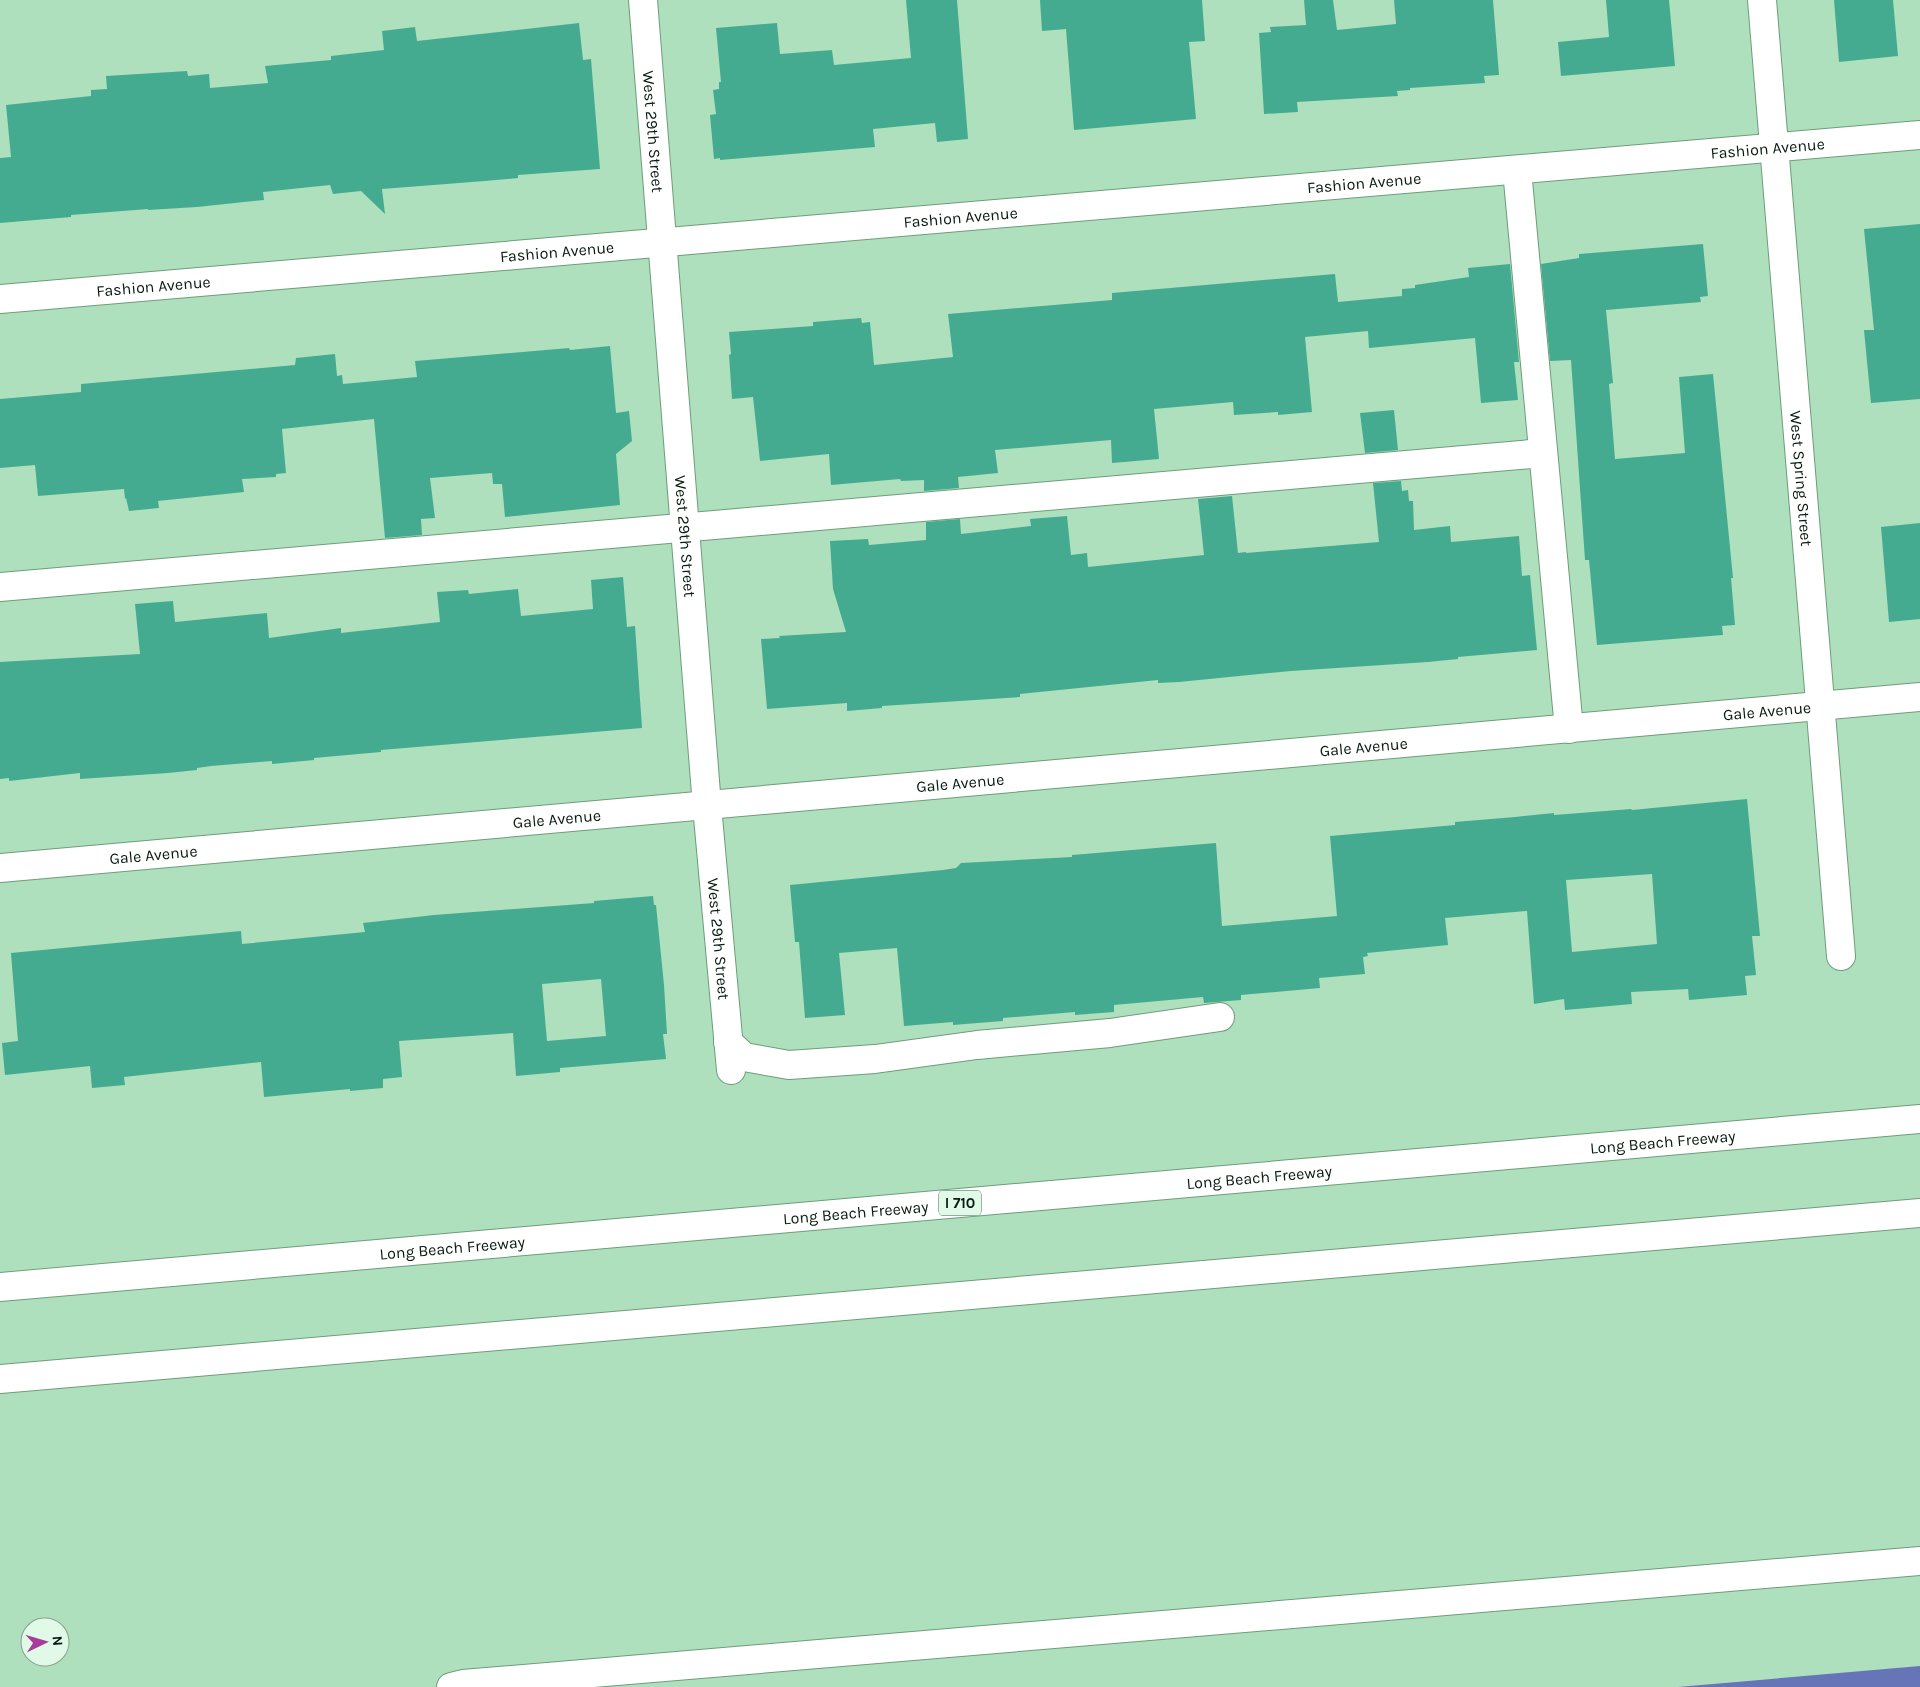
<svg xmlns="http://www.w3.org/2000/svg" width="1920" height="1687" viewBox="0 0 1920 1687" font-family="Karla,sans-serif">
<style>
.water{fill:#6675b7}
.building{fill:#44ab91;fill-rule:evenodd}
.lines{fill:none;stroke-linecap:round;stroke-linejoin:round}
.minor-casing{stroke:#6e9c7b;stroke-width:30}
.highway-casing{stroke:#6e9c7b;stroke-width:30}
.minor{stroke:#fff;stroke-width:28}
.highway{stroke:#fff;stroke-width:28}
.labels{text-anchor:middle;stroke-width:5;stroke-linejoin:round;paint-order:stroke}
.shield{fill:#e1fae8;stroke:#495e50;stroke-width:1}
.shield-label{font-size:15px;font-weight:bold;fill:#081b0f}
.street-label{font-size:16px;fill:#081b0f;stroke:#e1fae8}
</style>
<rect width="100%" height="100%" fill="#afe0bd"/>
<polygon class="water" points="1920,1666 1920,1687 1678,1687"/>
<g class="building">
<polygon points="906,0 957,0 968,139 937,142 935,123 873,129 875,147 720,160 720,158 714,159 710,115 716,114 713,90 719,89 719,82 721,82 716,28 777,23 780,54 832,50 834,65 911,58"/>
<polygon points="1040,0 1202,0 1205,41 1189,42 1196,119 1074,130 1066,29 1042,31"/>
<polygon points="1304,0 1333,0 1337,30 1396,24 1394,0 1493,0 1499,75 1484,76 1485,83 1410,88 1410,90 1397,91 1398,96 1297,102 1298,112 1264,114 1259,33 1271,32 1270,27 1306,25"/>
<polygon points="1606,0 1669,0 1675,66 1561,76 1558,42 1609,37"/>
<polygon points="1834,0 1893,0 1898,56 1839,62"/>
<polygon points="579,23 583,60 591,59 600,169 518,175 518,178 485,181 382,189 385,214 361,191 333,194 330,185 263,192 264,200 197,207 148,210 148,209 71,215 71,217 0,223 0,158 11,157 6,105 91,96 91,90 107,89 106,76 187,71 188,76 209,74 210,88 268,83 265,66 331,60 331,56 384,50 382,31 415,27 417,41"/>
<polygon points="1920,224 1920,399 1871,403 1864,330 1874,330 1864,229"/>
<polygon points="1703,244 1708,296 1700,297 1701,302 1606,310 1613,383 1609,384 1615,459 1685,453 1679,377 1713,374 1733,578 1731,578 1735,625 1722,626 1723,635 1597,645 1589,560 1585,560 1571,360 1550,361 1541,264 1579,258 1579,254"/>
<polygon points="1510,264 1519,362 1514,362 1518,400 1481,403 1475,338 1369,348 1368,331 1305,337 1312,412 1278,415 1278,412 1234,415 1233,402 1154,409 1159,459 1112,463 1111,440 995,450 998,473 958,477 959,488 924,491 924,480 901,481 900,479 831,485 829,454 760,461 753,397 732,399 729,355 731,354 729,332 813,326 813,322 861,318 862,323 870,322 874,365 953,357 948,314 1112,300 1112,293 1335,274 1338,302 1402,296 1402,289 1415,288 1415,285 1469,277 1468,268"/>
<polygon points="610,346 616,413 629,411 632,441 616,454 620,505 505,517 502,484 493,484 492,473 430,478 435,518 421,519 422,535 385,538 374,419 282,429 286,473 276,474 276,477 242,479 244,492 158,501 159,508 129,511 126,498 125,499 124,489 38,496 35,465 0,468 0,399 81,392 81,384 295,365 296,358 335,354 337,376 342,375 343,384 417,377 415,361 569,348 570,350"/>
<polygon points="1394,410 1398,450 1365,453 1360,413"/>
<polygon points="1401,481 1402,491 1408,490 1409,501 1413,501 1414,530 1450,526 1451,542 1519,536 1522,576 1530,575 1537,650 1458,657 1458,659 1428,662 1291,671 1179,682 1158,683 1158,680 1020,694 1020,697 882,706 882,708 847,711 847,703 767,709 761,639 780,638 779,636 846,632 833,589 830,541 868,539 869,545 926,540 926,522 960,519 961,534 1031,526 1030,519 1067,516 1071,555 1087,553 1088,567 1204,555 1198,499 1232,496 1238,553 1246,552 1246,553 1379,542 1373,483"/>
<polygon points="1920,523 1920,619 1889,622 1881,527"/>
<polygon points="623,577 627,627 635,626 642,728 381,750 381,752 314,758 314,760 272,764 272,761 211,766 197,768 197,770 168,773 80,779 80,773 9,781 9,778 0,779 0,662 140,654 135,604 173,601 175,622 267,613 269,638 341,628 341,633 440,622 437,592 468,590 469,594 518,589 521,616 593,609 591,580"/>
<path d="M1747 799 1760 936H1752L1756 975 1745 976 1747 995 1689 1000 1688 989 1631 992 1632 1004 1565 1010 1564 999 1534 1004 1527 911 1445 918 1448 945 1367 953 1368 956 1363 957 1365 974 1319 978 1320 988 1241 995V1000L1204 1003 1203 997 1114 1005V1012L1075 1015V1012L1003 1018V1021L953 1025V1022L904 1026 897 948 839 953 845 1015 805 1018 799 942H795L790 885 943 870 956 868 961 863 1072 857V855L1216 843 1222 926 1337 916 1330 836 1422 828 1455 825V822L1515 817 1554 813V815L1631 809 1632 810ZM1652 874 1657 944 1572 952 1566 880Z"/>
<path d="M653 896 654 905H656L664 985 667 1034H663L666 1059 560 1068V1072L516 1076 513 1033 399 1041 402 1077 383 1079V1088L350 1091V1089L264 1097 261 1062 124 1077 125 1085 92 1088 90 1066 5 1075 2 1043 18 1041 11 953 241 931 242 944 365 932 363 923 434 915 594 903V901ZM601 979 606 1036 547 1041 542 984Z"/>
</g>
<g class="lines">
<defs>
<g id="minor">
<path id="s1" d="M643 0 707 806 731 1070"/>
<path id="s2" d="M1762 0 1841 956"/>
<polyline points="1517,170 1569,729"/>
<path id="s3" d="M0 299 1920 135"/>
<polyline points="0,587 1543,453"/>
<path id="s4" d="M0 868 1920 697"/>
<polyline points="728,1042 744,1057 789,1065 875,1059 977,1045 1110,1033 1220,1017"/>
<polyline points="451,1687 463,1684 1920,1561"/>
</g>
<g id="highway">
<path id="s5" d="M0 1287 1920 1119"/>
<polyline points="0,1379 1920,1213"/>
</g>
</defs>
<use href="#minor" class="minor-casing"/>
<use href="#highway" class="highway-casing"/>
<use href="#minor" class="minor"/>
<use href="#highway" class="highway"/>
</g>
<g class="labels">
<rect class="shield" x="939" y="1190.5" width="42" height="25" rx="4"/>
<g class="shield-label">
<text x="960" y="1208">I 710</text>
</g>
<g class="street-label">
<text dy="6" stroke="none"><textPath href="#s1" startOffset="132">West 29th Street</textPath></text>
<text dy="6" stroke="none"><textPath href="#s3" startOffset="1774">Fashion Avenue</textPath></text>
<text dy="6" stroke="none"><textPath href="#s3" startOffset="1369">Fashion Avenue</textPath></text>
<text dy="6" stroke="none"><textPath href="#s3" startOffset="964">Fashion Avenue</textPath></text>
<text dy="6" stroke="none"><textPath href="#s3" startOffset="559">Fashion Avenue</textPath></text>
<text dy="6" stroke="none"><textPath href="#s3" startOffset="154">Fashion Avenue</textPath></text>
<text dy="6" stroke="none"><textPath href="#s2" startOffset="480">West Spring Street</textPath></text>
<text dy="6" stroke="none"><textPath href="#s1" startOffset="538">West 29th Street</textPath></text>
<text dy="6" stroke="none"><textPath href="#s4" startOffset="1774">Gale Avenue</textPath></text>
<text dy="6" stroke="none"><textPath href="#s4" startOffset="1369">Gale Avenue</textPath></text>
<text dy="6" stroke="none"><textPath href="#s4" startOffset="964">Gale Avenue</textPath></text>
<text dy="6" stroke="none"><textPath href="#s4" startOffset="559">Gale Avenue</textPath></text>
<text dy="6" stroke="none"><textPath href="#s4" startOffset="154">Gale Avenue</textPath></text>
<text dy="6" stroke="none"><textPath href="#s1" startOffset="942">West 29th Street</textPath></text>
<text dy="6" stroke="none"><textPath href="#s5" startOffset="1669">Long Beach Freeway</textPath></text>
<text dy="6" stroke="none"><textPath href="#s5" startOffset="1264">Long Beach Freeway</textPath></text>
<text dy="6" stroke="none"><textPath href="#s5" startOffset="859">Long Beach Freeway</textPath></text>
<text dy="6" stroke="none"><textPath href="#s5" startOffset="454">Long Beach Freeway</textPath></text>
</g>
</g>
<g transform="translate(45 1642) rotate(85)"><circle r="24" fill="#e1fae8" stroke="#8aa191"/>
<path d="M0-4L9 19L0 12L-9 19Z" fill="#a93c9b"/>
<text y="-8" font-size="14" font-weight="bold" text-anchor="middle" fill="#081b0f">N</text>
</g>
</svg>
